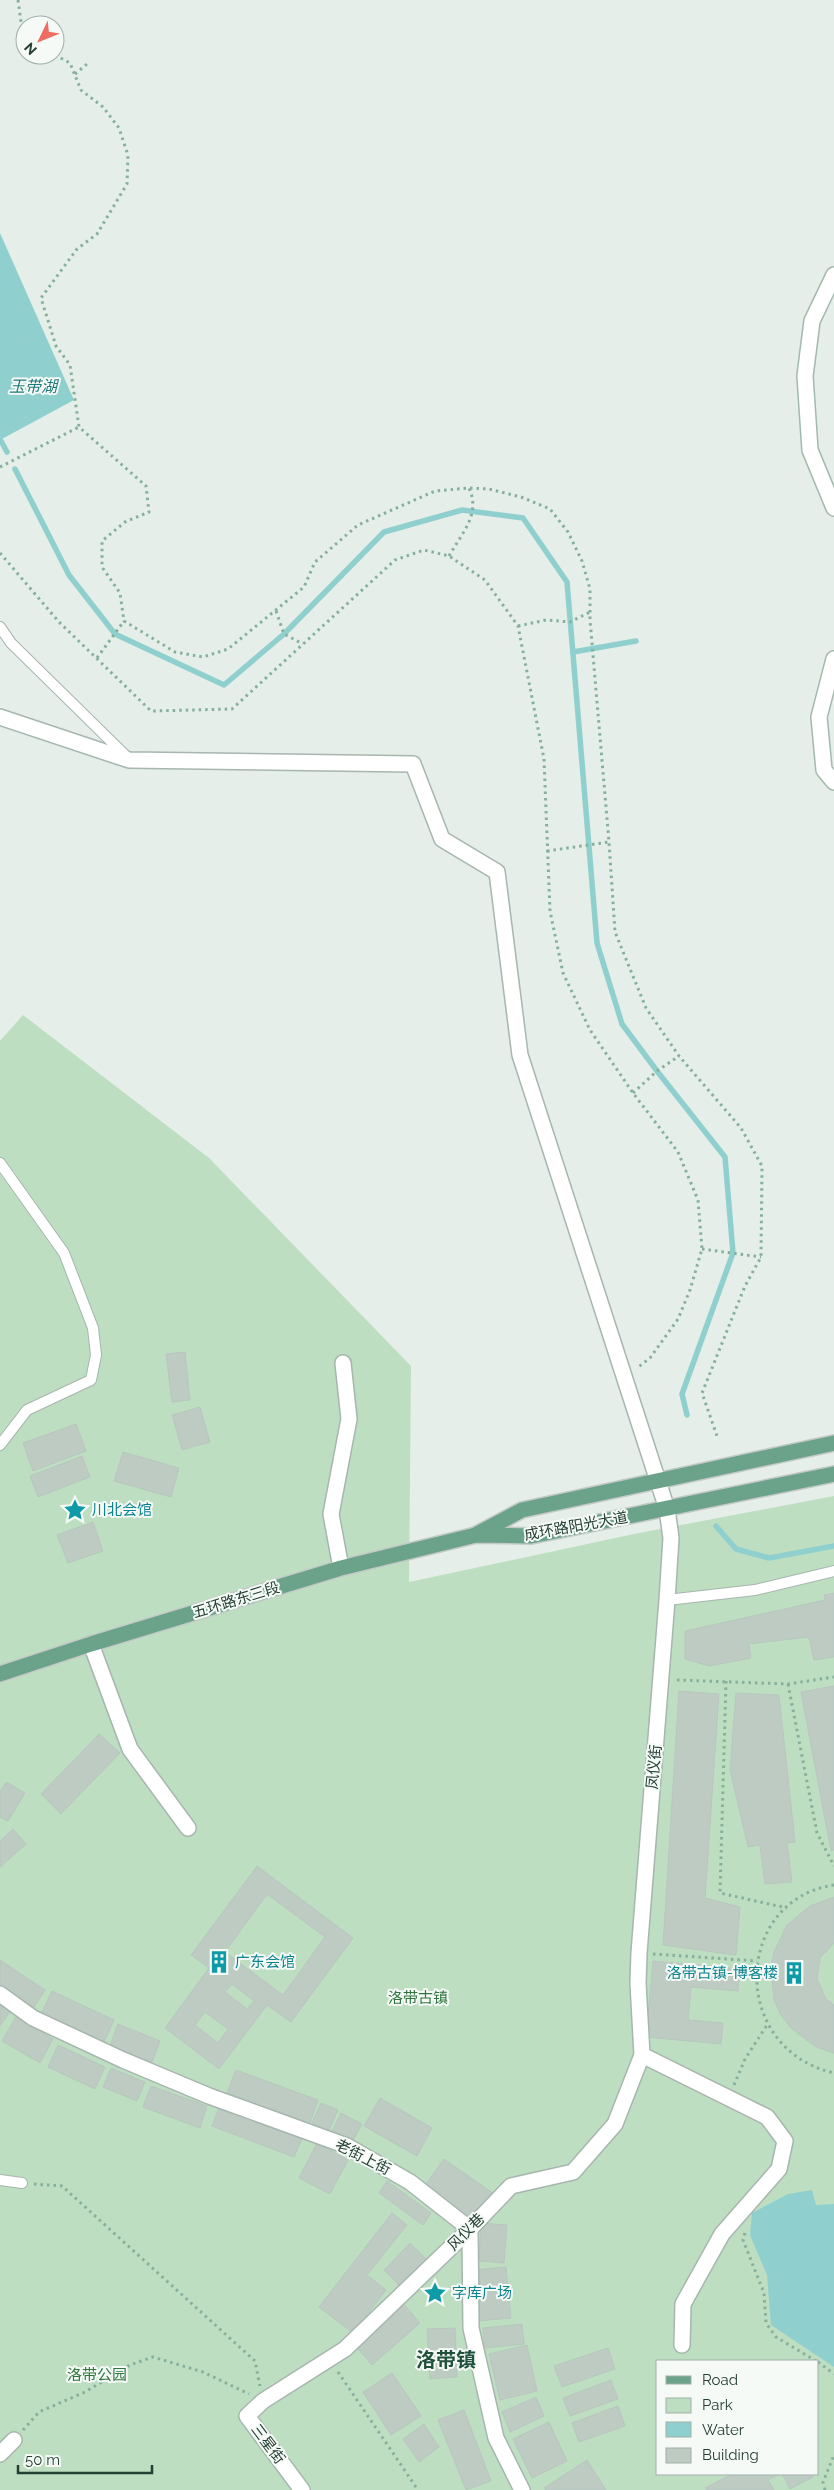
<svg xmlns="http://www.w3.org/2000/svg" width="834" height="2490" viewBox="0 0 834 2490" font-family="Raleway,'Noto Sans SC',sans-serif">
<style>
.green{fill:#bedec2;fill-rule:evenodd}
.water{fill:#8fd0cf}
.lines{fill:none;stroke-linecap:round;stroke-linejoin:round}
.stream{stroke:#8fd0cf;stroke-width:5.5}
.building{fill:#bdcbc3;stroke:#b7c7be;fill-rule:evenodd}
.lane-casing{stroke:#a7b6ae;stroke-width:12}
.street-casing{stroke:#a7b6ae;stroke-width:18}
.secondary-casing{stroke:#a3b9ae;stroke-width:18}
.primary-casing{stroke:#c2c9c6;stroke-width:18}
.path{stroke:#86b09c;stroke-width:3;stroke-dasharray:2.5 4;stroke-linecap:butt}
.lane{stroke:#fff;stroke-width:10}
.street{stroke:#fff;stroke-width:15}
.secondary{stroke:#fff;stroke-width:15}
.primary{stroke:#6ba28a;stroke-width:15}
.labels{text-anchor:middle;stroke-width:4;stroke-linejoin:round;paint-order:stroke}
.culture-label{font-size:15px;fill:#0d838f;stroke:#f5faf7;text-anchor:start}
.street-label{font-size:15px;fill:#243f33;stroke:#f5faf7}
.park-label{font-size:15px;fill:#2f753e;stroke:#f5faf7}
.water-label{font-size:16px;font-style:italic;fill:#1f7a79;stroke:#f5faf7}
.district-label{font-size:20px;font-weight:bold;fill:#20513d;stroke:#f5faf7}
</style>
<rect width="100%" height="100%" fill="#e5eee8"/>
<path class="green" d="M23 1015 209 1158 411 1366 409 1582 634 1534 834 1496V2490H0V1041ZM658 2361H818V2474H658Z"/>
<g class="water">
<polygon points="0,233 74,400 0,440"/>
<polygon points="812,2190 816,2205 834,2204 834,2367 771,2325 767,2275 750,2235 752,2213 788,2194"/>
</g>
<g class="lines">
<g class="stream">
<polyline points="0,439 7,452"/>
<polyline points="15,469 69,575 115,634 224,685 284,634 384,532 462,510 523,518 567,582 597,943 622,1024 657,1071 725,1157 733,1253 682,1394 687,1415"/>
<polyline points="573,652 636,641"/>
<polyline points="716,1526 736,1549 769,1558 834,1546"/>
</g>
</g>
<g class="building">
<polygon points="185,1352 190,1400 172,1402 166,1354"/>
<polygon points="200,1407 210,1442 182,1450 172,1415"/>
<polygon points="76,1424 86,1451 33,1471 23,1443"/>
<polygon points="123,1452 179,1468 171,1497 114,1481"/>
<polygon points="82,1456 90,1477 38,1497 30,1476"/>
<polygon points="93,1522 103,1551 68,1563 57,1535"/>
<polygon points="834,1593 834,1657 814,1660 809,1637 749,1644 751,1658 709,1666 685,1659 685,1631 825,1600 824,1595"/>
<polygon points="834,1686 834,1850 831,1851 801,1692"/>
<polygon points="679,1691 719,1694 705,1898 740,1907 736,1955 663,1945"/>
<polygon points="736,1693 779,1695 795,1842 787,1843 792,1882 765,1884 760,1845 748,1847 730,1770"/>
<polygon points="99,1734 120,1753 61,1814 41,1794"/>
<polygon points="6,1782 25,1793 8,1821 0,1817 0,1792"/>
<polygon points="13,1829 26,1844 0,1867 0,1841"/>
<path d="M257 1866 353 1938 291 2022 267 2005 219 2069 165 2028 209 1968 191 1955ZM267 1894 325 1937 283 1995 225 1952ZM232 1984 254 2001 247 2009 225 1992ZM205 2012 228 2029 218 2043 195 2025Z"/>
<polygon points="834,1897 834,1943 820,1958 817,1979 826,1999 834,2005 834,2053 816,2047 791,2028 781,2015 774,2000 771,1968 774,1952 787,1925 810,1906"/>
<polygon points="0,1960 45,1990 33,2009 0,1987"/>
<polygon points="653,1961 739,1969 738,1991 691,1987 688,2020 723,2023 721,2044 646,2037"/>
<polygon points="52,1991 114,2020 103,2044 41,2014"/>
<polygon points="0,2004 10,2012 0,2026"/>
<polygon points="16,2017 53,2039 40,2063 2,2041"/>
<polygon points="118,2024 160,2041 152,2062 110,2046"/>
<polygon points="58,2045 105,2067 95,2089 48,2067"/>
<polygon points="111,2068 145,2082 137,2101 103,2087"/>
<polygon points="236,2070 318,2100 310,2123 227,2093"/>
<polygon points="151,2086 207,2106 200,2128 143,2107"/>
<polygon points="380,2098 432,2128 417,2156 364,2126"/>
<polygon points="321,2103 338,2110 329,2130 312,2123"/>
<polygon points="219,2107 302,2139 294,2157 212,2126"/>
<polygon points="341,2113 362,2124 352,2142 332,2131"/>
<polygon points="317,2143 348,2160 330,2194 299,2178"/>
<polygon points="444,2159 494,2194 474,2221 424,2187"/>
<polygon points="387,2181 431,2213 423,2225 379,2193"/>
<polygon points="392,2213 407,2225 367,2275 386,2290 353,2333 319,2307"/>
<polygon points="481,2223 507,2225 504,2263 479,2261"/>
<polygon points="410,2243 427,2260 401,2287 384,2270"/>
<polygon points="506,2267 511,2318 478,2321 474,2270"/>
<polygon points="401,2301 420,2323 372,2365 353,2343"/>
<polygon points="522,2324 524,2344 485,2348 483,2328"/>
<polygon points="455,2328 457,2377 430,2379 427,2329"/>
<polygon points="527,2345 537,2391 500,2400 489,2354"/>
<polygon points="608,2348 615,2369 562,2387 554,2366"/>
<polygon points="392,2373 421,2416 391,2435 363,2392"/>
<polygon points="611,2380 618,2399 570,2416 563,2398"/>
<polygon points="536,2397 544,2416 510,2432 502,2412"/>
<polygon points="618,2406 625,2426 579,2442 572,2423"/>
<polygon points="464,2410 491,2481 466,2490 438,2420"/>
<polygon points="549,2422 567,2461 532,2478 513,2439"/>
<polygon points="424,2424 439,2447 419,2462 403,2439"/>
<polygon points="587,2460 606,2490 546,2490 544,2488"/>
<polygon points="732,2474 780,2474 768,2480 774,2490 707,2490 705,2488"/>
<polygon points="782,2474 811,2474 813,2477 790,2489"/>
</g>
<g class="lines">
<defs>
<g id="lane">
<polyline points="0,627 11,643 127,757"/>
<polyline points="0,1163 64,1253 93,1328 96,1355 91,1380 27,1410 0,1445"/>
<polyline points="667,1600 755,1590 834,1571"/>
<polyline points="0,2180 22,2183"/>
</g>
<g id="street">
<polyline points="0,717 129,760 413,764 442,839 497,872 520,1055 667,1509 671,1538 667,1600 639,1953 638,1983 642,2055 615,2124 573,2172 511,2186 470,2229 345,2349 263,2401 247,2416 302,2490"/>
<polyline points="341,1568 331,1514 349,1419 343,1363"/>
<polyline points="91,1644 130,1749 188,1828"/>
<polyline points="0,1994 33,2018 123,2060 209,2096 347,2146 410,2182 470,2229 471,2328 496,2438 522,2490"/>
<polyline points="642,2055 767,2117 785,2141 779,2169 722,2234 683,2304 682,2345"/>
<polyline points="0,2454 14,2440"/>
</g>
<g id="secondary">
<polyline points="834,275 812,321 805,376 810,450 834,508"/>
<polyline points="834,659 819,717 824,770 834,782"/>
</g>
<g id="primary">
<polyline points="477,1534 522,1510 834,1443"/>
<polyline points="0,1674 91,1644 341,1568 476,1535 531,1536 834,1474"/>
</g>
</defs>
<use href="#lane" class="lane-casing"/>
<use href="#street" class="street-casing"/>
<use href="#secondary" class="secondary-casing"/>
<use href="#primary" class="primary-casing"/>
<g class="path">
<polyline points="18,0 22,29 25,32"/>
<polyline points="55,55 70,63 81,90 103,107 119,128 128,155 127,184 97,234 77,249 41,298 56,346 70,365 79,427 146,486 149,512 125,522 102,541 102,567 120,593 124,621 175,652 203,657 228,649 304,587 315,562 358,525 435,491 469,488 489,489 521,497 550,509 568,532 582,561 590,589 590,620 609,842 615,932 646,1008 679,1056 741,1128 762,1166 761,1257 745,1286 702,1393 717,1436"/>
<polyline points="75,74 87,64"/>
<polyline points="0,467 79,427"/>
<polyline points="0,553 59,622 151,711 232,709 395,560 424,550 449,556 485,580 518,626 544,759 550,911 563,973 590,1030 633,1093 678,1152 698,1200 702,1249 690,1290 678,1319 650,1358 637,1368"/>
<path d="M449 556C462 533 481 514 469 488"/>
<polyline points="276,611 284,634 303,644"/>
<polyline points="518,626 546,620 570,622 590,612"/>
<polyline points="97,658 124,621"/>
<polyline points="547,851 609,842"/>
<polyline points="633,1093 657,1071 679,1056"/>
<polyline points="702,1249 761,1257"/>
<polyline points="677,1680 788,1684 834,1677"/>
<polyline points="726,1681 720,1893 787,1908"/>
<polyline points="788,1684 817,1833 834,1866"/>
<path d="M834 1885C733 1900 729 2049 834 2073"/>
<polyline points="653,1954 757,1961"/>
<polyline points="734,2085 745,2059 767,2025"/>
<polyline points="34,2184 62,2186 255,2361 260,2386"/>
<polyline points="745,2233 743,2240 764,2293 766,2323 776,2337 816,2361"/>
<polyline points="818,2362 834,2374"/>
<polyline points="338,2372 418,2490"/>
<polyline points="23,2430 39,2412 85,2392 130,2365 153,2357 203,2372 249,2394"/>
<polyline points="825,2490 823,2482 834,2455"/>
</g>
<use href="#lane" class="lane"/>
<use href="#street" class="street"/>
<use href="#secondary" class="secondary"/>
<use href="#primary" class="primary"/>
</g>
<defs>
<symbol id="sight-bare" viewBox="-9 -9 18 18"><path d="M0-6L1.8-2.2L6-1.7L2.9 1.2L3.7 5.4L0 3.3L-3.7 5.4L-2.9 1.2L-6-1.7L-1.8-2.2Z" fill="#0f9aa8" stroke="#f5faf7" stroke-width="2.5" paint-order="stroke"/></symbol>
<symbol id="building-bare" viewBox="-9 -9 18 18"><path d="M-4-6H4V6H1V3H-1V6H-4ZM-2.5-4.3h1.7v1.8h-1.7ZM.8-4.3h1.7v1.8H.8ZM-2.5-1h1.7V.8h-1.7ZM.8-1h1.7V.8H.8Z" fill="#0f9aa8" stroke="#f5faf7" stroke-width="2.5" paint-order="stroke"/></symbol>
</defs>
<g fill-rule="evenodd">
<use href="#sight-bare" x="59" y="1494" width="32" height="32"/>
<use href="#building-bare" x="203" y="1946" width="32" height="32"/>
<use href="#building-bare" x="778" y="1957" width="32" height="32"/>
<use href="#sight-bare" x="419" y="2277" width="32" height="32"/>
</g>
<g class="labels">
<g class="culture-label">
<text x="92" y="1515">川北会馆</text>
<text x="235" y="1967">广东会馆</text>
<text x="778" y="1978" text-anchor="end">洛带古镇-博客楼</text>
<text x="452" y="2298">字库广场</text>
</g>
<g class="street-label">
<text transform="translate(576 1526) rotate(-10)" y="5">成环路阳光大道</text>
<text transform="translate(236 1600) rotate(-17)" y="5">五环路东三段</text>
<text transform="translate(654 1767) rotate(-85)" y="5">凤仪街</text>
<text transform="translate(363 2157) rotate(27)" y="5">老街上街</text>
<text transform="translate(466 2232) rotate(-45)" y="5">风仪巷</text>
<text transform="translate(268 2444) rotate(53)" y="5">三星街</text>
</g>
<g class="park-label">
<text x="418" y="2003">洛带古镇</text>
<text x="97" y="2380">洛带公园</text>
</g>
<g class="water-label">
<text x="33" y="392">玉带湖</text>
</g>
<g class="district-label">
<text x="446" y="2367">洛带镇</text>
</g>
</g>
<rect x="656" y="2360" width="162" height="115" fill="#f5faf7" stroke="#a1afa9"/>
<rect x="666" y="2376" width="25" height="8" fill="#6ba28a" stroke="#a1afa9"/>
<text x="702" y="2385" font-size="15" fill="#243f33">Road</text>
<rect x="666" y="2398" width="25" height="15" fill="#bedec2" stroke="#a1afa9"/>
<text x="702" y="2410" font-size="15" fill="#243f33">Park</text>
<rect x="666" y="2422" width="25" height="15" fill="#8fd0cf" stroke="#a1afa9"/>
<text x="702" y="2435" font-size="15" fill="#243f33">Water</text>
<rect x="666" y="2448" width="25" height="15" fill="#bdcbc3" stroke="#a1afa9"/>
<text x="702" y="2460" font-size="15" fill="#243f33">Building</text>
<g transform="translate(40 40) rotate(227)"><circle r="24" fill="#f5faf7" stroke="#a1afa9"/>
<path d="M0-4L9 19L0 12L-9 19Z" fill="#ee6d62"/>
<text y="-8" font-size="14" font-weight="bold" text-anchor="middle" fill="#243f33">N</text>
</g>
<path d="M18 2465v8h134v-8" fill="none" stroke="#243f33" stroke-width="2.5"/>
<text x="25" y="2465" font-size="15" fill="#243f33" stroke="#f5faf7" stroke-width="4" paint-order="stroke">50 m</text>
</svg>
